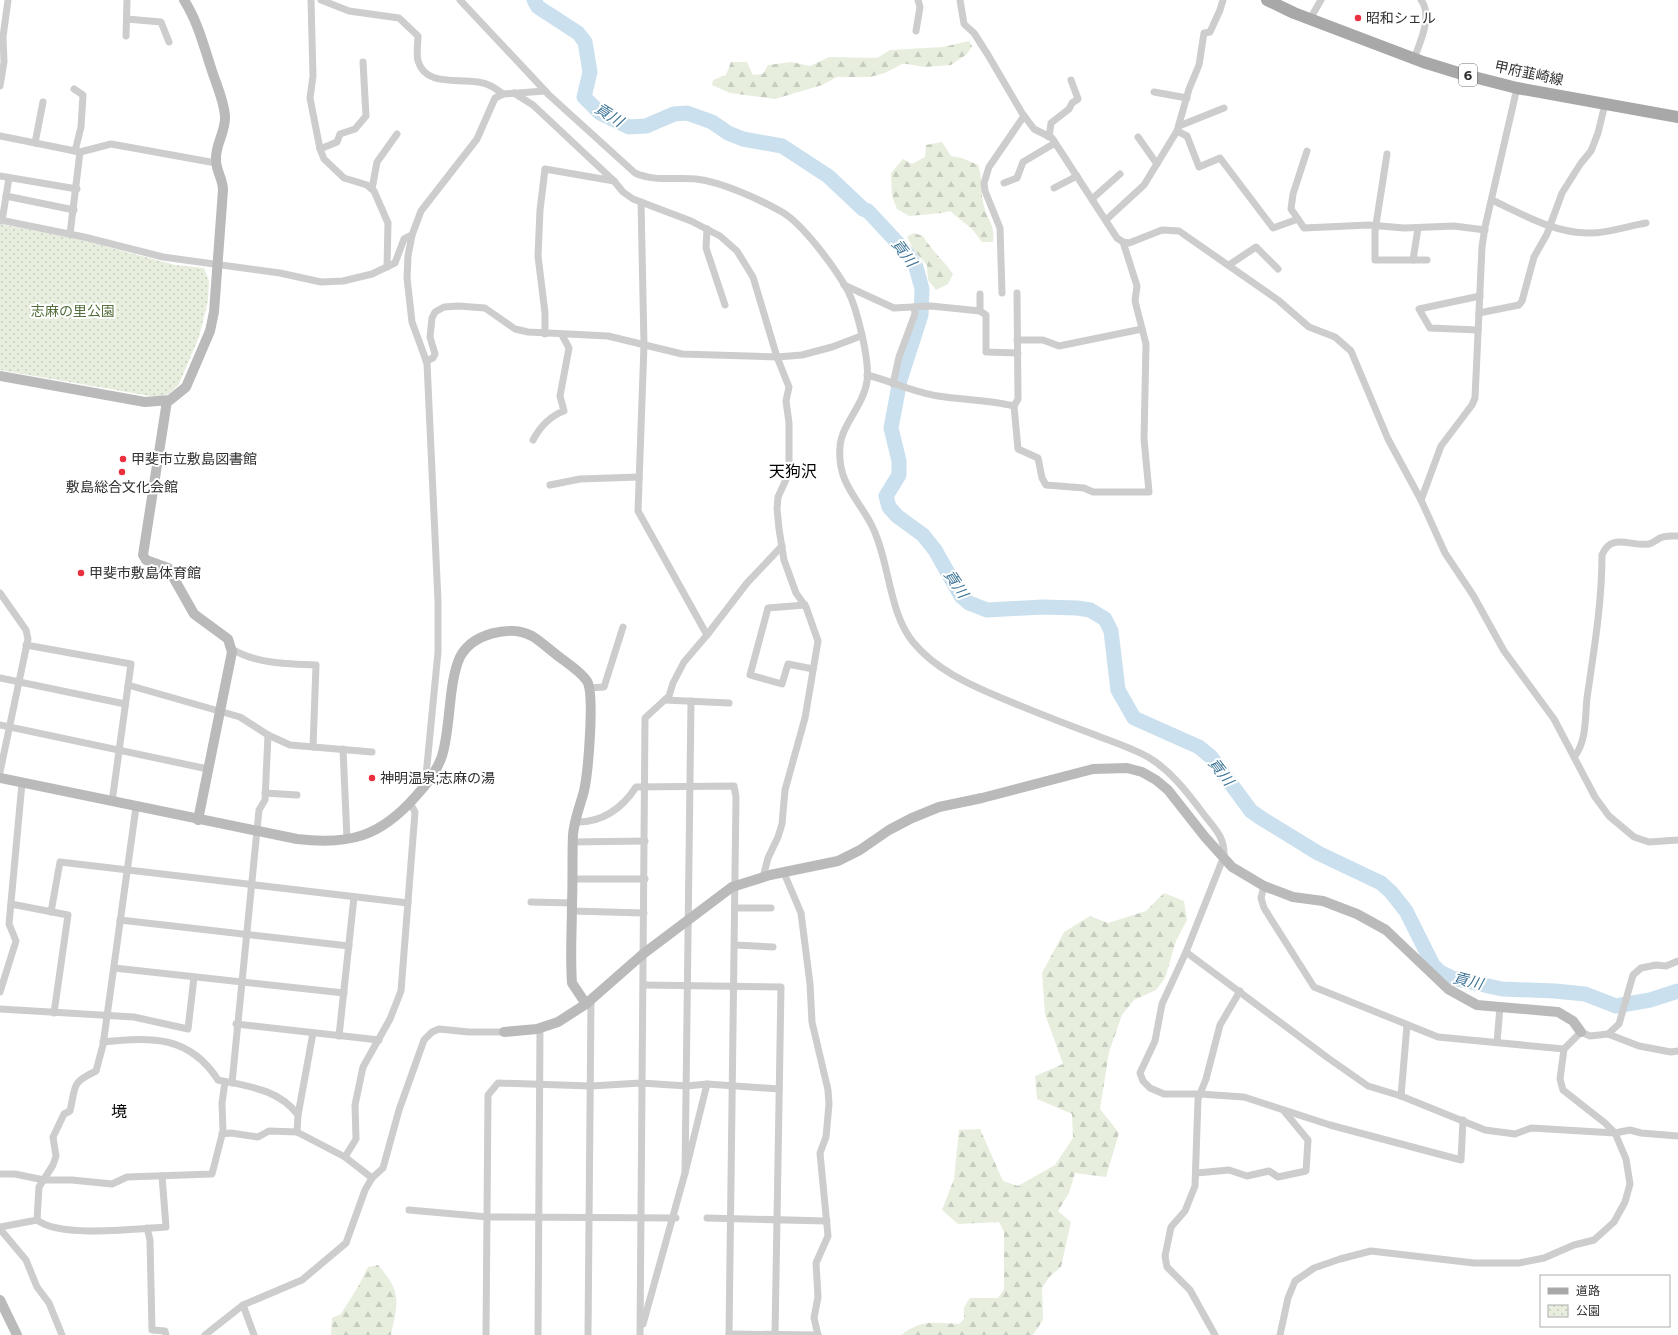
<svg xmlns="http://www.w3.org/2000/svg" width="1678" height="1335" viewBox="0 0 1678 1335" font-family="Montserrat,'Noto Sans JP',sans-serif">
<style>
.forest{fill:url(#forest-firs)}
.park{fill:url(#park-dots)}
.lines{fill:none;stroke-linecap:round;stroke-linejoin:round}
.river{stroke:#cae0ee;stroke-width:15}
.street{stroke:#cdcdcd;stroke-width:7}
.secondary{stroke:#bababa;stroke-width:10}
.primary{stroke:#a8a8a8;stroke-width:12}
.poi-dot{fill:#ea303e;stroke:#fff;stroke-width:1.5}
.labels{text-anchor:middle;stroke-width:4;stroke-linejoin:round;paint-order:stroke}
.shield{fill:#fff;stroke:#6e6e6e;stroke-width:1}
.shield-label{font-size:13px;font-weight:bold;fill:#303030}
.poi-label{font-size:14px;fill:#303030;stroke:#fff;text-anchor:start}
.street-label{font-size:14px;fill:#303030;stroke:#fff}
.park-label{font-size:14px;fill:#536e3c;stroke:#fff}
.water-label{font-size:15px;font-style:italic;fill:#3b7396;stroke:#fff}
.quarter-label{font-size:16px;fill:#000;stroke:#fff}
</style>
<defs>
<pattern id="forest-firs" width="22" height="20" patternUnits="userSpaceOnUse"><rect width="22" height="20" fill="#e7eede"/><path d="M5 1l3.5 6h-7zM16 11l3.5 6h-7z" fill="#c6ccbf"/></pattern>
<pattern id="park-dots" width="8" height="8" patternUnits="userSpaceOnUse"><rect width="8" height="8" fill="#e7eede"/><path d="M2 2h.1M6 6h.1" fill="none" stroke="#c6ccbf" stroke-width="1.8" stroke-linecap="round"/></pattern>
</defs>
<rect width="100%" height="100%" fill="#fff"/>
<g class="forest">
<polygon points="969,41 972,46 967,54 951,65 924,67 907,64 902,64 885,73 870,77 837,77 822,85 775,99 730,93 712,85 713,80 726,75 731,62 747,62 753,75 763,74 768,65 791,62 810,66 829,57 877,58 890,50 943,47"/>
<path d="M942 142 951 156 962 158 978 165C983 179 980 192 984 206 987 220 996 226 993 242H982L972 229 950 211 942 213 909 216 897 209 892 196 891 173 903 159 912 164 925 157 926 145Z"/>
<path d="M914 233 923 236C931 250 944 261 953 274L948 284 936 290 928 280 927 265 915 252 907 237Z"/>
<path d="M1164 893 1184 901 1187 920 1176 941 1165 978 1156 990 1134 1000 1122 1015 1109 1052 1100 1109 1119 1133 1106 1177 1075 1173 1069 1193 1058 1211 1071 1222 1061 1267 1050 1276 1042 1288 1043 1320 1033 1335H901C923 1319 933 1323 959 1324L964 1319V1307L970 1298H998L1004 1289V1232L999 1222 958 1224 942 1210 954 1179 959 1130 980 1129 1003 1181 1018 1186 1055 1165 1073 1138 1072 1114 1037 1099 1035 1076 1063 1064 1045 1014 1042 973 1064 932 1090 916 1108 923 1146 911Z"/>
<path d="M378 1265C402 1292 398 1302 391 1335H331L332 1318 341 1314 359 1285 368 1267Z"/>
</g>
<polygon class="park" points="0,224 78,239 175,265 204,268 209,281 208,301 199,337 179,384 169,394 156,397 0,370"/>
<g class="lines">
<polyline class="river" points="534,0 538,7 578,33 585,42 590,72 584,97 600,113 629,127 646,126 674,114 687,113 712,122 728,133 743,139 782,146 828,176 863,209 868,211 907,253 916,267 922,289 921,315 900,380 891,428 899,461 899,475 886,496 889,507 897,516 923,535 935,550 961,596 969,603 987,610 1043,607 1077,608 1090,610 1105,619 1111,631 1118,690 1134,718 1199,747 1211,757 1251,811 1261,818 1318,853 1381,883 1391,892 1406,911 1433,965 1440,972 1452,978 1502,989 1555,991 1585,994 1616,1006 1650,1000 1678,991"/>
<g class="street">
<polyline points="311,0 313,76 310,98 320,149 324,159 344,178 367,185 374,191 388,223 387,267"/>
<path d="M321 0 349 11 399 18 418 36C418 43 416 53 418 61 426 87 457 78 478 82 488 83 495 88 503 94"/>
<path d="M460 0 549 95 635 173C655 182 675 177 696 179 722 182 759 199 782 212 803 224 836 269 848 291 857 309 870 360 867 381 864 405 841 425 840 447 837 483 858 498 872 526 890 562 888 611 913 642 935 669 968 684 999 697 1030 710 1060 722 1090 733 1110 741 1130 747 1148 757 1170 770 1187 792 1202 812 1213 827 1225 836 1224 856L1186 952 1162 1004 1155 1041 1140 1073 1143 1081 1150 1088 1164 1094H1200L1244 1097 1330 1125 1461 1160 1463 1120"/>
<polyline points="960,0 964,24 974,33 988,55 1022,113 1034,129 1052,138 1117,238 1123,242 1129,243 1162,230 1179,231 1278,300 1309,327 1335,337 1351,351 1388,439 1421,500 1445,553 1473,595 1504,651 1554,719 1595,797 1609,816 1634,837 1649,842 1678,840"/>
<polyline points="127,19 161,22 169,42"/>
<polyline points="1310,19 1321,0"/>
<polyline points="916,31 920,7 918,0"/>
<polyline points="126,36 127,0"/>
<path d="M1414 59C1420 42 1433 16 1421 0"/>
<polyline points="0,86 4,62 3,37 8,0"/>
<polyline points="74,89 83,95 81,127 75,151"/>
<polyline points="1154,92 1187,98"/>
<polyline points="514,93 533,105 614,181 623,192 633,199 691,221 720,236 737,251 753,277 777,357 789,387 786,401 789,423 789,473 778,497 777,509 779,529 784,560 796,593 806,607 818,641 805,718 785,790 782,824 778,837 768,858 763,877"/>
<polyline points="1179,126 1224,108"/>
<polyline points="1177,131 1187,136 1199,167 1220,158 1273,228 1298,219 1304,228 1369,225 1404,228 1454,226 1485,230"/>
<polyline points="0,136 80,152 111,144 216,163"/>
<polyline points="1049,137 1051,123 1069,109 1072,103 1078,99 1071,80"/>
<polyline points="1138,137 1157,164"/>
<polyline points="35,143 43,102"/>
<polyline points="320,149 337,142 340,134 355,129 366,116 363,62"/>
<polyline points="1387,154 1375,231 1375,260 1427,260"/>
<polyline points="0,176 77,189"/>
<polyline points="1004,183 1017,178 1023,162 1055,143"/>
<polyline points="1054,188 1077,176"/>
<polyline points="372,189 377,162 397,134"/>
<polyline points="6,196 74,210"/>
<polyline points="1092,199 1120,174"/>
<path d="M1492 200C1522 214 1554 233 1588 233 1607 234 1627 226 1646 223"/>
<polyline points="641,202 644,345 638,511 707,635"/>
<polyline points="1298,219 1291,209 1293,194 1307,151"/>
<polyline points="0,220 84,237 163,257 280,273 321,282 343,281 372,274 395,263 404,239 412,235"/>
<polyline points="1106,220 1144,185 1177,131 1189,89 1199,65 1204,33 1210,32 1220,10 1223,0"/>
<polyline points="2,221 9,178"/>
<polyline points="707,229 706,248 725,305"/>
<polyline points="70,234 80,152"/>
<polyline points="1413,260 1418,228"/>
<polyline points="1229,265 1256,247 1278,269"/>
<polyline points="844,285 894,308 931,306 980,311 986,315 986,352 1018,353"/>
<polyline points="1002,293 1000,228 985,191 984,183 989,167 1024,116"/>
<polyline points="1017,293 1018,399 1014,406 1018,449 1038,458 1042,478 1046,485 1084,488 1093,492 1149,492 1144,439 1146,344 1135,301 1137,286 1123,242"/>
<polyline points="980,311 980,294"/>
<polyline points="1479,313 1519,305 1522,301 1534,257 1547,234 1562,193 1581,163 1591,151 1598,133 1605,104"/>
<polyline points="1478,330 1430,328 1419,309 1480,296"/>
<polyline points="545,334 545,313 538,256 540,210 545,169 614,181"/>
<polyline points="1017,340 1043,340 1059,346 1142,329"/>
<polyline points="426,361 433,358 435,354 430,337 432,318 435,312 444,307 458,306 485,308 515,329 528,332 608,336 682,354 777,357 802,355 832,347 861,336"/>
<path d="M867 375C891 381 913 392 938 396 963 400 989 400 1014 406"/>
<polyline points="893,384 899,357 915,314 914,307"/>
<path d="M533 440C540 427 550 416 564 411L560 396 569 348 562 335"/>
<polyline points="550,485 580,479 639,477"/>
<polyline points="1421,500 1441,446 1472,405 1475,398 1482,247 1485,227 1517,88"/>
<polyline points="0,593 26,630 28,639 0,772"/>
<polyline points="805,605 768,608 750,675 782,684 788,664 813,669"/>
<polyline points="26,645 131,664 112,802"/>
<path d="M232 649C256 664 289 664 316 665L313 747"/>
<polyline points="0,678 125,704"/>
<polyline points="128,685 240,717 268,735 290,745 372,752"/>
<polyline points="589,688 604,687 623,627"/>
<polyline points="665,700 729,703"/>
<polyline points="0,725 208,769"/>
<polyline points="343,749 347,839"/>
<path d="M1574 757C1587 742 1585 716 1587 698 1594 650 1602 603 1602 555 1611 532 1631 547 1649 544 1653 543 1656 540 1660 538 1665 535 1672 536 1678 536"/>
<polyline points="425,786 438,652 438,601 427,363 412,322 407,278 408,256 412,235 421,211 477,139 495,98 503,94 545,91"/>
<polyline points="265,793 297,795"/>
<path d="M575 822C601 823 622 809 636 787L734 786 736 797 729 1335"/>
<polyline points="573,842 645,841"/>
<polyline points="784,873 801,913 810,984 812,1022 828,1090 829,1104 826,1137 820,1153 828,1236 816,1263 818,1297 814,1318 818,1335"/>
<polyline points="572,879 645,879"/>
<polyline points="1264,886 1261,898 1264,908 1314,987 1438,1037 1564,1049"/>
<polyline points="531,902 572,903"/>
<polyline points="11,904 68,915 54,1013"/>
<polyline points="736,908 771,908"/>
<polyline points="572,911 644,913"/>
<polyline points="51,912 60,862 408,903"/>
<polyline points="120,920 349,946"/>
<polyline points="735,945 773,947"/>
<polyline points="1186,952 1328,1058 1368,1086 1401,1096 1485,1130 1515,1134 1531,1128 1615,1133 1630,1130 1641,1133 1678,1136"/>
<polyline points="114,968 344,993"/>
<polyline points="644,985 781,987 775,1335"/>
<polyline points="0,992 16,941 9,924 22,783"/>
<polyline points="0,1009 134,1017 188,1029 194,977"/>
<polyline points="236,1024 379,1040"/>
<polyline points="1608,1034 1619,1024 1633,975 1641,968 1656,965 1666,966 1678,961"/>
<polyline points="339,1036 354,897"/>
<path d="M103 1042C151 1036 190 1036 218 1080 247 1086 279 1089 298 1115L297 1132 345 1157 372 1178"/>
<polyline points="1497,1042 1500,1007"/>
<polyline points="232,1083 259,810 265,800 268,735"/>
<polyline points="1401,1096 1407,1025"/>
<polyline points="298,1115 313,1033"/>
<polyline points="222,1134 231,1133 258,1137 269,1131 297,1132"/>
<polyline points="345,1157 356,1139 355,1105 363,1067 390,1019 401,991 415,812 410,803"/>
<polyline points="685,1173 691,701"/>
<polyline points="1197,1173 1229,1170 1247,1176 1269,1171 1278,1177 1306,1171 1308,1140 1284,1111"/>
<polyline points="0,1174 15,1174 44,1180 72,1180 112,1184 127,1177 212,1174 223,1131 222,1103 225,1082"/>
<polyline points="409,1210 488,1217 676,1218"/>
<polyline points="707,1218 827,1221"/>
<path d="M37 1220 39 1187 53 1165 56 1156 53 1137 64 1114 70 1111C76 1085 71 1083 96 1071L103 1045 136 807"/>
<path d="M0 1227 37 1220C60 1238 135 1229 166 1227L162 1176"/>
<polyline points="147,1228 150,1240 152,1330 165,1331 166,1335"/>
<polyline points="0,1229 26,1260 37,1287 49,1303 62,1335"/>
<polyline points="243,1305 254,1335"/>
<polyline points="643,1324 685,1173 707,1084"/>
<polyline points="729,1334 818,1335"/>
<polyline points="205,1335 243,1305 302,1280 346,1243 365,1190 372,1178 383,1168 399,1110 424,1040 432,1032 439,1029 469,1032 504,1032"/>
<polyline points="486,1335 488,1095 498,1083 591,1086 641,1083 687,1086 707,1084 779,1089"/>
<polyline points="538,1335 540,1028"/>
<polyline points="588,1335 591,1000"/>
<polyline points="640,1335 645,718 669,696 673,683 684,662 707,635 747,583 782,546"/>
<polyline points="1215,1335 1190,1290 1167,1267 1165,1256 1171,1227 1185,1211 1195,1186 1198,1099 1206,1079 1220,1025 1240,991"/>
<polyline points="1280,1335 1288,1298 1295,1281 1314,1268 1340,1259 1371,1251 1474,1263 1519,1263 1544,1258 1574,1245 1594,1240 1614,1222 1625,1202 1630,1184 1626,1159 1615,1133 1605,1123 1563,1090 1560,1079 1564,1049 1581,1032 1590,1036 1608,1034 1639,1046 1671,1052 1678,1051"/>
</g>
<g class="secondary">
<path d="M0 376 145 402 170 400 186 387 210 331 214 312 223 190C223 179 216 171 216 160 215 144 226 132 225 116 224 101 217 86 212 71 204 47 198 22 184 0"/>
<polyline points="167,401 143,555 146,560 168,568 194,614 228,639 232,652 198,820"/>
<path d="M0 778 297 839C350 845 380 837 416 796 427 784 437 771 442 756 451 727 448 683 460 657 472 634 510 624 532 636 542 642 552 652 562 659 570 665 581 672 587 681 595 694 588 773 584 791 580 806 574 820 573 835 572 857 573 879 572 902 572 929 570 956 572 983L586 1004"/>
<polyline points="504,1032 537,1029 558,1022 586,1004 643,954 732,887 770,875 838,861 860,850 889,830 912,818 939,807 982,798 1093,769 1127,768 1142,772 1156,780 1168,790 1205,837 1232,867 1264,886 1293,897 1323,901 1357,914 1386,930 1448,989 1477,1005 1558,1012 1573,1021 1581,1032"/>
<polyline points="0,1300 17,1335"/>
</g>
<polyline class="primary" points="1267,0 1294,13 1423,62 1462,74 1517,88 1678,117"/>
</g>
<g class="poi-dot">
<circle cx="1358" cy="18" r="4"/>
<circle cx="123" cy="459" r="4"/>
<circle cx="122" cy="472" r="4"/>
<circle cx="81" cy="573" r="4"/>
<circle cx="372" cy="778" r="4"/>
</g>
<g class="labels">
<rect class="shield" x="1459" y="64" width="18" height="22" rx="3"/>
<g class="shield-label">
<text x="1468" y="80">6</text>
</g>
<g class="poi-label">
<text x="1366" y="23">昭和シェル</text>
<text x="131" y="464">甲斐市立敷島図書館</text>
<text x="122" y="492" text-anchor="middle">敷島総合文化会館</text>
<text x="89" y="578">甲斐市敷島体育館</text>
<text x="380" y="783">神明温泉;志麻の湯</text>
</g>
<g class="street-label">
<text transform="translate(1529 73) rotate(12)" y="5">甲府韮崎線</text>
</g>
<g class="park-label">
<text x="73" y="316">志麻の里公園</text>
</g>
<g class="water-label">
<text transform="translate(609 115) rotate(32)" y="5">貢川</text>
<text transform="translate(904 253) rotate(53)" y="5">貢川</text>
<text transform="translate(956 584) rotate(56)" y="5">貢川</text>
<text transform="translate(1221 772) rotate(52)" y="5">貢川</text>
<text transform="translate(1468 981) rotate(14)" y="5">貢川</text>
</g>
<g class="quarter-label">
<text x="793" y="477">天狗沢</text>
<text x="119" y="1117">境</text>
</g>
</g>
<rect x="1540" y="1275" width="130" height="52" fill="#ffffff" stroke="#acacac"/>
<rect x="1548" y="1288" width="20" height="6" fill="#a8a8a8" stroke="#acacac"/>
<text x="1576" y="1295" font-size="12" fill="#303030">道路</text>
<rect x="1548" y="1305" width="20" height="12" fill="url(#park-dots)" stroke="#acacac"/>
<text x="1576" y="1315" font-size="12" fill="#303030">公園</text>
</svg>
